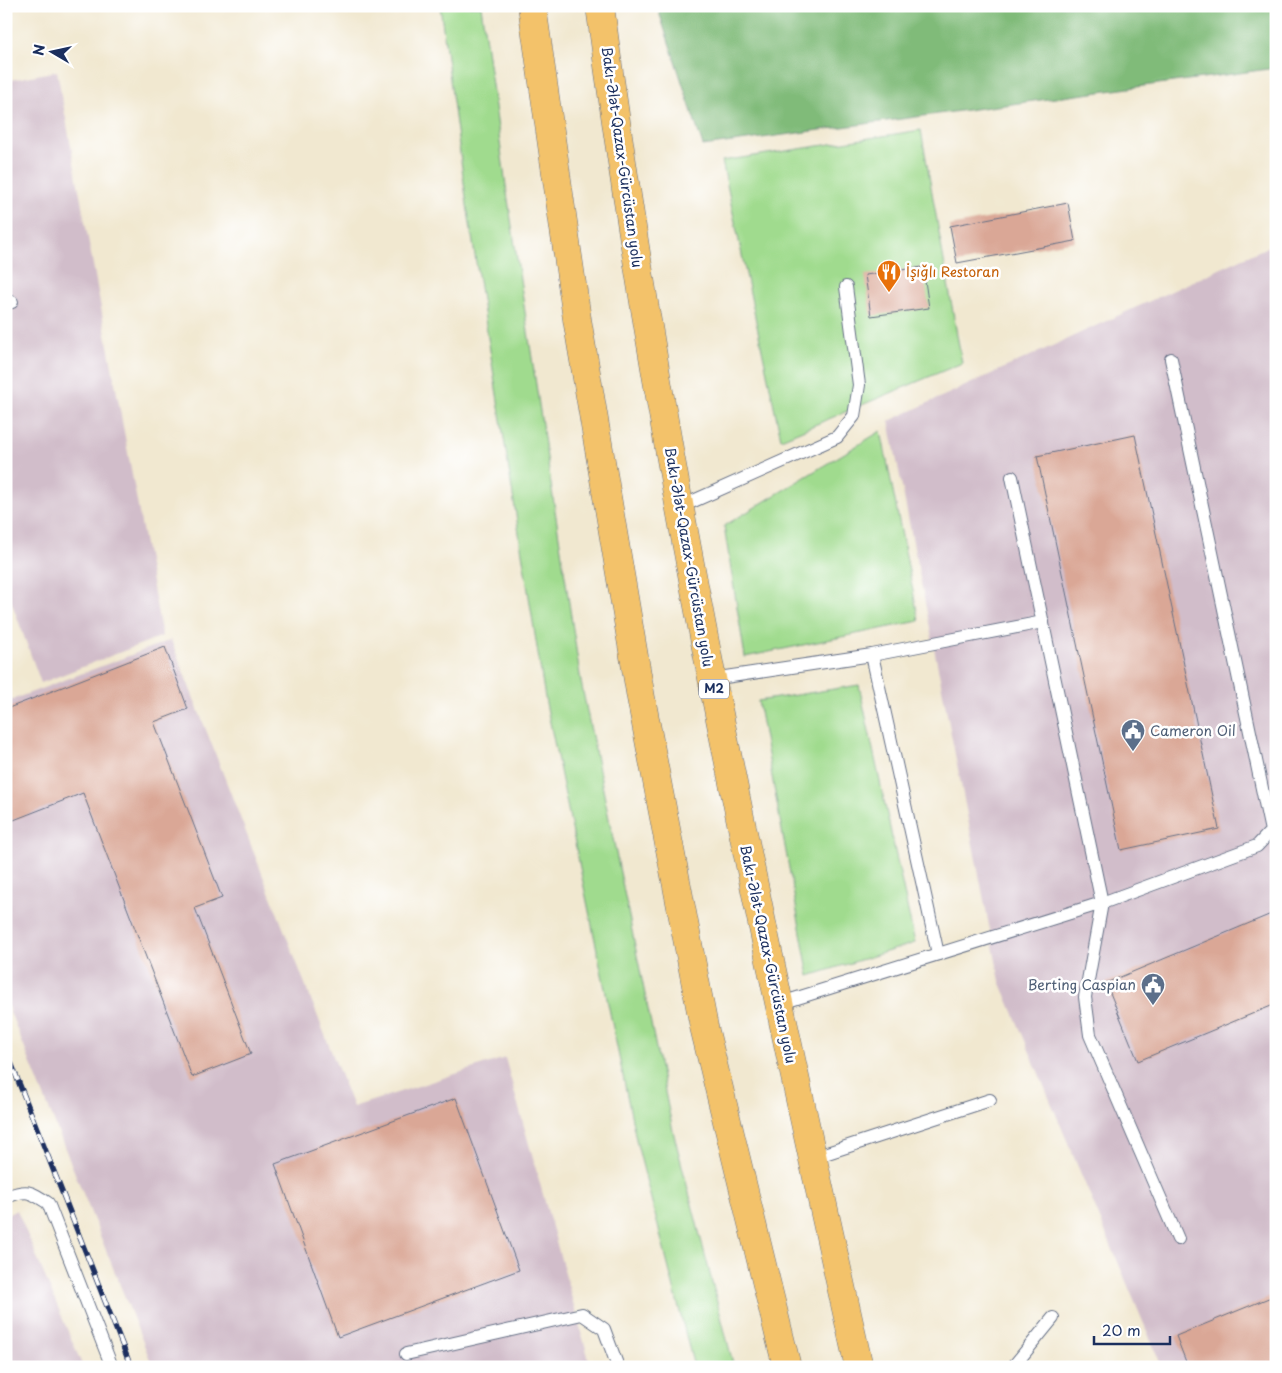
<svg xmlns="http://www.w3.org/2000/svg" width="1282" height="1373" viewBox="0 0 1282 1373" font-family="'Playpen Sans',sans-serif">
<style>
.industrial{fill:#d1bdca}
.green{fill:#a0db8e;stroke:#5e8576}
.forest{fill:#80bb79;stroke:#4e756c}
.building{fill:#daa796}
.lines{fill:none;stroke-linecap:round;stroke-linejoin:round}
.lane-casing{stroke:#667086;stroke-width:14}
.highway-casing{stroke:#667086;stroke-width:29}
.lane{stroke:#fff;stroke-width:12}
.highway{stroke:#f3c26a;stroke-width:28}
.rail-casing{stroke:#1b2f5e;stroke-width:5.5}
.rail{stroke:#fff;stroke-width:4;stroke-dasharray:11;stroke-linecap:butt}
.labels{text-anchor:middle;stroke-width:5;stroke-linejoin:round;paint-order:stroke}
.shield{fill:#fff;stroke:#5f6d8e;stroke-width:1}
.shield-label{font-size:12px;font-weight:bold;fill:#1b2f5e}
.street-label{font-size:14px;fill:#1b2f5e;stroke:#fff}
.food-label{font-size:14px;fill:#c56008;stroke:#fff;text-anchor:start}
.service-label{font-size:14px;fill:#4e5e75;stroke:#fff;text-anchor:start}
</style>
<rect width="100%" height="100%" fill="#fff"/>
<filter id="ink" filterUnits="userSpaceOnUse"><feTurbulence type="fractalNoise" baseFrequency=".02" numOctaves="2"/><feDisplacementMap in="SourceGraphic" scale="10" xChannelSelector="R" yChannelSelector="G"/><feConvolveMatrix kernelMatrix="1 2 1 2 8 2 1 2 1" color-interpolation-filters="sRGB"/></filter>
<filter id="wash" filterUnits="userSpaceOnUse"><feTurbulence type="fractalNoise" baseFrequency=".0096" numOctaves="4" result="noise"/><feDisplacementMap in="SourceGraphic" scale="20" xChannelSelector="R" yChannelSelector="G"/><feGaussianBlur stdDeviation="1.12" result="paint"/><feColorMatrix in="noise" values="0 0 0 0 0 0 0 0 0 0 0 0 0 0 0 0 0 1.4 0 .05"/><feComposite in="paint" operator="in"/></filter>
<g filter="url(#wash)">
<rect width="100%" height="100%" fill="#f1e8d0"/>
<g class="industrial">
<polygon points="57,71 162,636 41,683 6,587 6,81"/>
<polygon points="1276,243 1276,1367 1162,1367 1000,981 889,421"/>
<polygon points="171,640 353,1107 505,1058 591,1367 153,1367 6,1002 6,702"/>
<polygon points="17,1210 83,1367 6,1367 6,1215"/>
</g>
<g class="green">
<polygon points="440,6 481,6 507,193 581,682 673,1131 734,1367 694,1367 637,1144 545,698 467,205"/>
<polygon points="921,130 962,363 781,439 722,161"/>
<polygon points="881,431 919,621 745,657 724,526"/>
<polygon points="859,685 915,943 809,976 758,701"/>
</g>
<polygon class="forest" points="657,6 1276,6 1276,68 703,146"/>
<g id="blocks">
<g class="building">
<polygon points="1068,203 1075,241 957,263 950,226"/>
<polygon points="923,267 929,308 871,316 865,275"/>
<polygon points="1135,435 1219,829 1121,850 1037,456"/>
<polygon points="165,647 188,709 154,722 222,898 195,908 251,1054 192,1077 83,793 6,823 6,709"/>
<polygon points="1276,912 1276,1004 1138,1061 1106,983"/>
<polygon points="456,1098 519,1270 338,1337 275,1164"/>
<polygon points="1276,1295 1276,1362 1263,1367 1188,1367 1176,1336"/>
</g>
</g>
</g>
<g filter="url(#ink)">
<use href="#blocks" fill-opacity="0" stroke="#667086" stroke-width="1"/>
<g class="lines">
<defs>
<g id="lane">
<polyline points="6,303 12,302"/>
<polyline points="1012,477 1102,903 1085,997 1090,1035 1178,1239"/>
<polyline points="680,507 837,437 854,416 859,385 846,287"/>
<polyline points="872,655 938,954"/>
<polyline points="712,679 872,655 1043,622"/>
<polyline points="778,1004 1102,903 1257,846 1271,831 1171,359"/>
<polyline points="812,1158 990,1100"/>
<path d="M6 1197C27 1189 30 1191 48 1203L112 1367"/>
<polyline points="406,1354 582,1314 604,1329 618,1367"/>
<polyline points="1013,1367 1053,1318"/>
</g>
<g id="highway">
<polyline points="532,6 577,319 641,698 704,1027 787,1367"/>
<path d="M600 6C660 464 758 916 859 1367"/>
</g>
</defs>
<use href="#lane" class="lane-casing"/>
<use href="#highway" class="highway-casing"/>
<use href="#lane" class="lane"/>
<use href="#highway" class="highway"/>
<defs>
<polyline id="rail" points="6,1050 131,1367"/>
</defs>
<use href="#rail" class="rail-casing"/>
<use href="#rail" class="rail"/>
</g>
</g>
<defs>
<symbol id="restaurant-pin" viewBox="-11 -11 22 30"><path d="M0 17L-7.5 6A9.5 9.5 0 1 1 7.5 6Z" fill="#e8710a" stroke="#fff"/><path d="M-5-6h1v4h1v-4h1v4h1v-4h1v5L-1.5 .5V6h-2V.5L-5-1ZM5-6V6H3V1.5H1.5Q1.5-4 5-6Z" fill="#fff"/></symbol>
<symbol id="civic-pin" viewBox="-11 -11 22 30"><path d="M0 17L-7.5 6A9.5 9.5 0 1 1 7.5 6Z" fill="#5c6f8a" stroke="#fff"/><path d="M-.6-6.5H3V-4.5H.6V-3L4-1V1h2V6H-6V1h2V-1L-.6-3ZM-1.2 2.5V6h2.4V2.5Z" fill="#fff"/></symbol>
</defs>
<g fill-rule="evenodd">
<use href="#restaurant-pin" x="875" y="258" width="28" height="38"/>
<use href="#civic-pin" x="1119" y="717" width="28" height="38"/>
<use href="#civic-pin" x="1139" y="971" width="28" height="38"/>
</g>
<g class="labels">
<rect class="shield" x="699" y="679.5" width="30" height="19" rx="4"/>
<g class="shield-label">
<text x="714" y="693">M2</text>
</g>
<g class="street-label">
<text transform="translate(622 157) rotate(82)" y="5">Bakı-Ələt-Qazax-Gürcüstan yolu</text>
<text transform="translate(689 557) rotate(80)" y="5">Bakı-Ələt-Qazax-Gürcüstan yolu</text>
<text transform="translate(768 954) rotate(78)" y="5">Bakı-Ələt-Qazax-Gürcüstan yolu</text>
</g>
<g class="food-label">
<text x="906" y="277">İşığlı Restoran</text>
</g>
<g class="service-label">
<text x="1150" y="736">Cameron Oil</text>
<text x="1136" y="990" text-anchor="end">Berting Caspian</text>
</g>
</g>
<rect width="1282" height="1373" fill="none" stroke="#fff" stroke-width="25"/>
<g transform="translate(52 52) rotate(279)" stroke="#ffffff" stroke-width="4" paint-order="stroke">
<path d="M0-4L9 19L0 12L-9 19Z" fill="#1b2f5e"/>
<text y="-8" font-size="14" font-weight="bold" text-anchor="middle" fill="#1b2f5e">N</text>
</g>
<path d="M1094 1336v8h76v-8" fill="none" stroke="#1b2f5e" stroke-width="2.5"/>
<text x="1102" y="1336" font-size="15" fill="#1b2f5e" stroke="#ffffff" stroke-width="4" paint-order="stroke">20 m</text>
</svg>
